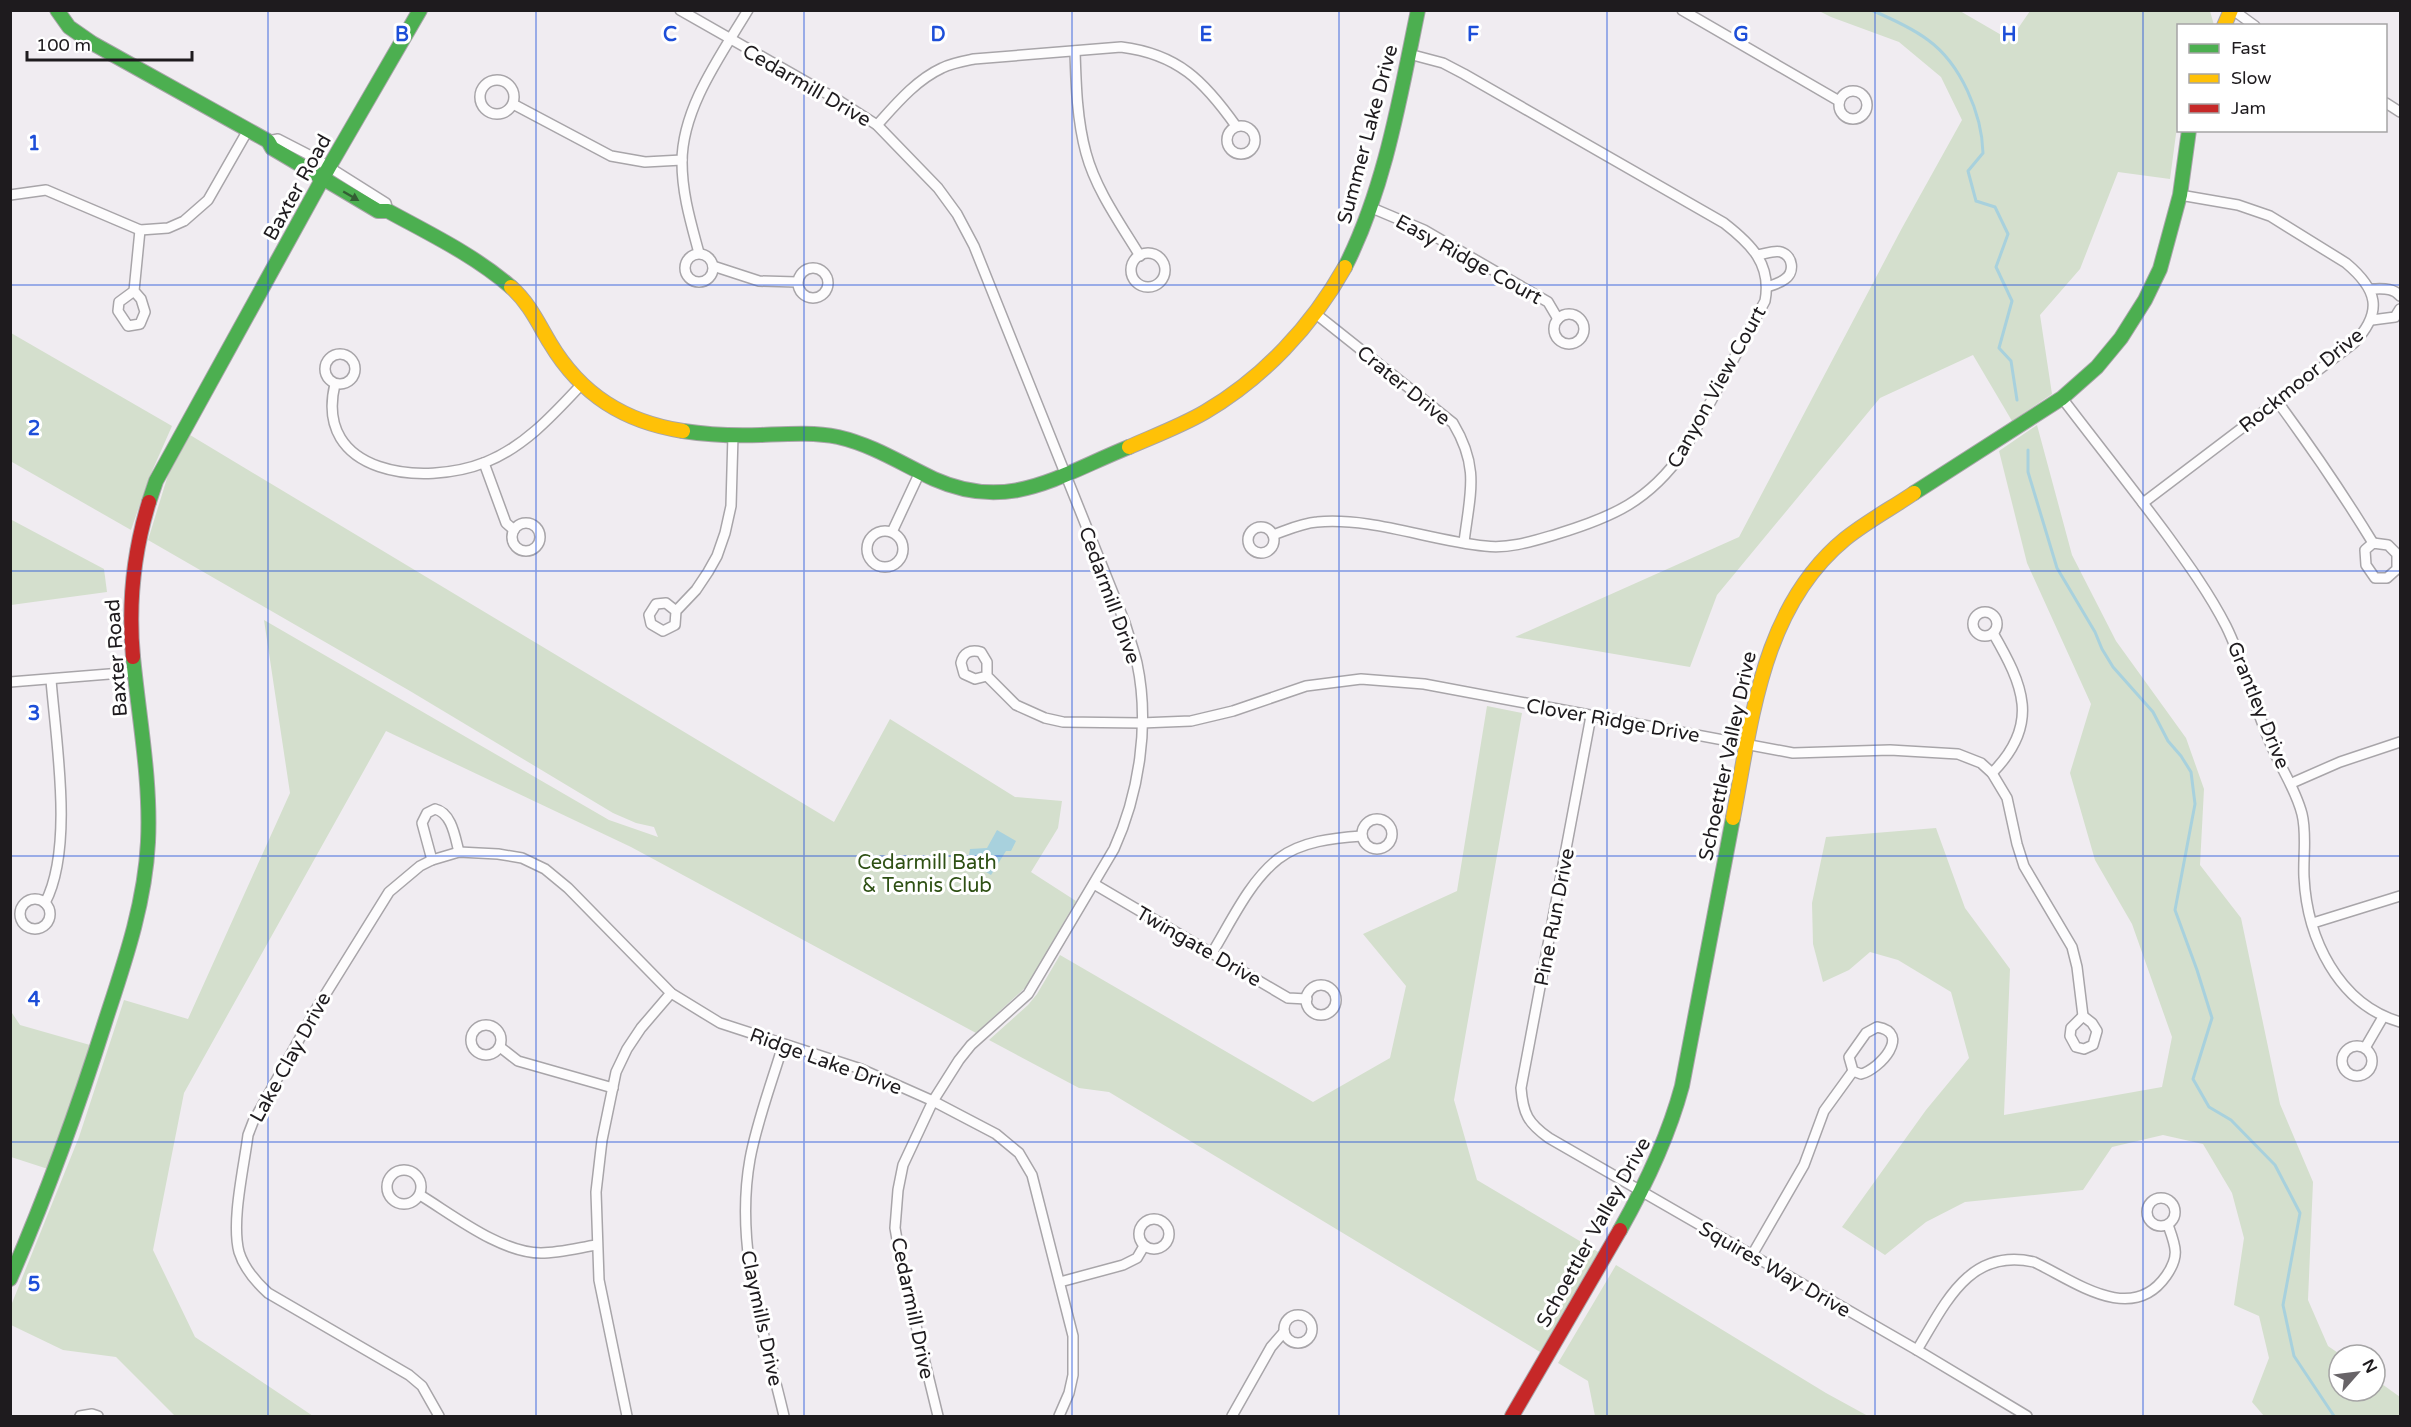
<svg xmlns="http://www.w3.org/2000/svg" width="2411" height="1427" viewBox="0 0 2411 1427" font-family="'Varela Round',sans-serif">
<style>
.green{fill:#d4dfcd}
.water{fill:#a8d1dd}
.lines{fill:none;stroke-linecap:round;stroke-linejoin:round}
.stream{stroke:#a8d1dd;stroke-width:3}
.street-casing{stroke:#a8a5a9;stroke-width:12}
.fast-casing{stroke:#a8a5a9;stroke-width:16}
.slow-casing{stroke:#a8a5a9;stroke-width:16}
.jam-casing{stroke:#a8a5a9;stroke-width:16}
.street{stroke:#fdfcfd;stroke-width:9}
.fast{stroke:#4caf50;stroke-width:14}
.slow{stroke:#ffc107;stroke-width:14}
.jam{stroke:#c62828;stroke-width:14}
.oneway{fill:#335e34}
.grid{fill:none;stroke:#1d4ed8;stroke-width:1.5;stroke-opacity:0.55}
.labels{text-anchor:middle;stroke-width:6;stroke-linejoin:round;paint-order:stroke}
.street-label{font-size:20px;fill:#1e1b1e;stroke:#fff}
.park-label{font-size:20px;fill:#2e5014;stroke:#fff}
.grid-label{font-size:20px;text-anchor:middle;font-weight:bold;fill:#1d4ed8;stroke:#fff;stroke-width:6;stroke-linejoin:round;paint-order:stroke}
</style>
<rect width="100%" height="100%" fill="#f0ecf1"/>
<g class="green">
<polygon points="1819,11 1960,11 2010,40 2030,11 2210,11 2214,25 2178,26 2178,119 2170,179 2118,172 2080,269 2040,315 2052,394 2012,421 1973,355 1880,398 1717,595 1690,667 1515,637 1739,537 1902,228 1962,120 1941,77 1899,42 1831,17"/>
<polygon points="11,333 172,426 149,478 131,530 12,462 11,465"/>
<polygon points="2037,425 2072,555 2116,641 2186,738 2204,789 2200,865 2241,918 2280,1104 2313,1182 2308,1300 2328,1346 2341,1355 2339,1391 2375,1391 2375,1379 2400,1397 2400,1416 2264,1416 2252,1402 2269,1358 2259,1316 2234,1305 2244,1238 2232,1193 2203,1144 2163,1135 2112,1147 2083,1190 1965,1202 1926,1222 1885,1255 1842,1227 1926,1110 1969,1058 1951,992 1898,960 1870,952 1849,970 1823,982 1813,944 1812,903 1826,837 1936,828 1965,908 2010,969 2004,1115 2162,1087 2172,1037 2132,924 2095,860 2070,773 2091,704 2027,563 1999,451"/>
<polygon points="190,435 834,822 890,719 1015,797 1062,801 1058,828 1031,872 1076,901 1027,986 976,1033 631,847 386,731 184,1093 153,1250 195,1337 313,1416 175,1416 116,1357 63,1350 11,1325 10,1308 79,1137 124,1000 188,1019 290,793 264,620 609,820 658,837 654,827 636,823 613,813 410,691 148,540 168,475"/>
<polygon points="10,519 104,569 107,592 11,605"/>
<polygon points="1487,706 1522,713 1454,1100 1477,1180 1600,1253 1540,1352 1109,1092 1079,1088 989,1040 1028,1005 1037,994 1060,955 1313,1102 1390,1058 1406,986 1363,934 1457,891"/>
<polygon points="10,1010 20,1025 90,1045 48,1169 11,1157"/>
<polygon points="1616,1265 1826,1393 1868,1416 1595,1416 1588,1381 1558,1363"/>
</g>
<polygon class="water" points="997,830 1016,841 1011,851 1006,851 991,875 968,861 970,849 987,848"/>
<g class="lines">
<g class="stream">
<path d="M1871 10C1890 18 1912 28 1928 40 1961 64 1982 114 1983 153L1968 171 1976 201 1995 207 2008 234 1996 267 2012 301 1999 348 2011 361 2017 400"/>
<polyline points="2028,450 2028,472 2057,568 2095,632 2102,649 2113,667 2153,712 2168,741 2181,756 2191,772 2195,804 2175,910 2197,970 2212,1018 2193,1079 2209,1107 2231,1120 2275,1165 2300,1213 2283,1305 2294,1356 2334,1416"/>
</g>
<defs>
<g id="street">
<path d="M680 10 838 100 877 125 938 188 957 214 974 246 1125 623C1129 637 1134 650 1137 663 1150 724 1139 794 1114 849L1028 994 971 1045 959 1060 933 1101 903 1165 898 1190 895 1228 902 1268 938 1416"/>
<polyline points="1682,10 1839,101"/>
<polyline points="2233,10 2255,26"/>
<path d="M1075 51C1076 85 1077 120 1086 153 1096 190 1120 223 1140 256"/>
<circle cx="497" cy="97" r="17"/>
<circle cx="1853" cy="105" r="14"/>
<polyline points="2386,103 2400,112"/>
<polyline points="513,104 611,156 645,162 682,160"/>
<path d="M877 125C896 104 916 80 942 68 952 63 964 61 974 59L1121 47C1178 54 1204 81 1236 126"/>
<circle cx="1241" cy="140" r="14"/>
<polyline points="268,141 278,139 313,157 386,203 388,211"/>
<polyline points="10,195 46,190 140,230 168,228 184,221 208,200 248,130"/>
<polyline points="1372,208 1424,230 1548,302 1558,319"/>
<path d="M699 253C691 223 682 194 682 162 682 108 721 55 748 10"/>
<circle cx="1148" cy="270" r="17"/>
<circle cx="699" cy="268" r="14"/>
<path d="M1757 255C1765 254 1774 250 1781 252 1793 256 1795 272 1785 279 1780 283 1773 285 1767 287"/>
<polyline points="713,266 759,281 797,282"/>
<circle cx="813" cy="283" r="15"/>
<path d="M2370 289C2382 289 2393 287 2400 296"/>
<polyline points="134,291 141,299 145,312 140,324 128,326 118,311 119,302 134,291 140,230"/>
<path d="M1316 314 1453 423C1480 468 1470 493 1464 542"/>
<circle cx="1569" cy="329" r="15"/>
<polyline points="2372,320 2395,317 2400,309"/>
<circle cx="340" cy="369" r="15"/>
<path d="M335 384C313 475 424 487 486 462 524 447 553 415 581 385"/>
<path d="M2062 398C2097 444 2133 489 2167 535 2188 564 2209 593 2226 626 2244 662 2253 703 2269 740 2279 766 2295 787 2302 814 2307 834 2303 857 2304 877 2307 938 2338 1004 2400 1022"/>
<path d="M2277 401C2311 447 2343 494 2373 543"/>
<polyline points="484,463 506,523 514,530"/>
<path d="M2143 503 2354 343C2384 311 2377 289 2346 263L2270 216 2238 205 2180 195"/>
<circle cx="526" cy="537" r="14"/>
<circle cx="1261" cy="540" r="13"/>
<circle cx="885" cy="549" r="18"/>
<polyline points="892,532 920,472"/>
<path d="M1273 535C1287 530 1302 523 1317 522 1372 517 1431 541 1485 546 1510 549 1533 541 1557 534 1613 517 1649 501 1684 451L1765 301C1772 264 1751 244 1724 223L1464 74 1443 63 1409 54"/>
<polygon points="2373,543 2388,545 2397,554 2397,569 2387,578 2375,578 2366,565 2365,550"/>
<polyline points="676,611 666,603 656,604 649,615 651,624 663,631 675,625 676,611 696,590 708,572 717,556 725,533 731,506 733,435"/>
<circle cx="1985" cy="624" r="12"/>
<path d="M987 676 975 679 964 674 961 663C963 653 970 649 981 652L987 662V676L1016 705 1045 718 1063 722 1141 723 1191 721 1233 711 1306 686 1361 679 1424 684 1793 753 1890 750 1958 754 1981 763 1992 773 2007 798 2017 844 2024 866 2072 947 2077 967 2083 1016"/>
<polyline points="10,682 134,672"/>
<path d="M1591 716 1521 1088C1523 1114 1528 1123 1549 1138L1917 1350 2027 1416"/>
<path d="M1992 773C2041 724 2023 685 1993 633"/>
<polyline points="2292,783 2340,762 2400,742"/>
<circle cx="1377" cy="834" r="15"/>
<path d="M432 860 422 823 427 813 435 809C452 813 455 837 459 852"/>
<polyline points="1094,884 1288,998 1307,999"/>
<circle cx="35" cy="914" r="15"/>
<path d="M45 903C74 848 56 742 51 680"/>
<polyline points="2313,923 2400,896"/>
<path d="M1212 953C1231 922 1249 882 1278 859 1301 841 1334 838 1362 836"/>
<circle cx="1321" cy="1000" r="15"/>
<polygon points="2083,1016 2092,1023 2097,1031 2093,1045 2084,1049 2076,1047 2070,1036 2071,1028"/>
<circle cx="486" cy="1040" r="15"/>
<path d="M1877 1027C1912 1033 1880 1069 1861 1074L1853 1071 1849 1057 1866 1033Z"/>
<path d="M783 1045C772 1082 757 1121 750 1159 734 1248 764 1331 784 1416"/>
<circle cx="2357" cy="1061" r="15"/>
<polyline points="500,1047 518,1061 613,1088"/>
<polyline points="2365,1048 2383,1017"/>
<circle cx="404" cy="1187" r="17"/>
<path d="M420 1195C453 1215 501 1253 541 1253 559 1253 578 1248 596 1245"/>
<circle cx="2161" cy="1212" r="14"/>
<circle cx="1154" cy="1234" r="15"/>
<polyline points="1752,1255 1804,1165 1824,1111 1853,1071"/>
<polyline points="1060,1282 1123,1265 1137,1258 1144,1246"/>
<circle cx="1298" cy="1329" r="14"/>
<path d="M1917 1350C1945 1304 1969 1247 2034 1262 2073 1280 2131 1326 2166 1276 2180 1256 2176 1247 2168 1225"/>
<polyline points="80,1416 92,1414 98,1416"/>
<path d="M439 1416 422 1386 409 1375 268 1293C256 1282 244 1268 239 1252 231 1221 244 1167 248 1135L253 1122 315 1011 389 892 420 866 432 860 459 852 498 854 522 858 545 869 568 888 671 993 720 1023 861 1069 933 1101 996 1134 1019 1153 1032 1175 1073 1336V1375L1069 1393 1059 1416"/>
<polyline points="627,1416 599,1280 596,1192 602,1140 616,1072 627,1049 641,1028 671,993"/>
<polyline points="1232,1416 1271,1347 1284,1332"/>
</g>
<g id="fast">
<path d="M57 10 69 27 92 43 268 141 272 148 378 211H388C430 234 474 255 511 287"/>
<path d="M1345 267C1385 188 1400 97 1418 10"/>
<path d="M683 431C709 435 735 436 761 435 787 434 813 432 838 437 873 445 902 464 934 479 1010 513 1059 475 1129 447"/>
<polyline points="1914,493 2062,398 2097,367 2121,338 2145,300 2160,269 2180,195 2189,130"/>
<polyline points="149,502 156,481 329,167 420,10"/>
<path d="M1620 1230C1646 1184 1668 1138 1682 1086L1733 818"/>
<path d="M10 1279C47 1194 78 1108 106 1019 125 961 145 903 148 842 151 780 139 719 133 657"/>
</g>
<g id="slow">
<polyline points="2224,26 2231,10"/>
<path d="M511 287C529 303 538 323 550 343 581 395 625 422 683 431"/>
<path d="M1129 447C1154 436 1181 426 1205 412 1263 378 1312 326 1345 267"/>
<path d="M1733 818C1752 719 1762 607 1845 539 1866 522 1892 508 1914 493"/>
</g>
<g id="jam">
<path d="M133 657C128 603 133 554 149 502"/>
<polyline points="1512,1416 1620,1230"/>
</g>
</defs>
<use href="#street" class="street-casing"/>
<use href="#fast" class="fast-casing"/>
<use href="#slow" class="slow-casing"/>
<use href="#jam" class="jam-casing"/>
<use href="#street" class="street"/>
<use href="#fast" class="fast"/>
<use href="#slow" class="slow"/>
<use href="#jam" class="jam"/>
</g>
<defs><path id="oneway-solid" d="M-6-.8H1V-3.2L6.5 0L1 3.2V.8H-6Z" transform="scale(1.5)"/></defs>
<use class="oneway" href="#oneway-solid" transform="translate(351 196) rotate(30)"/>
<path class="grid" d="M268 10V1416M536 10V1416M804 10V1416M1072 10V1416M1339 10V1416M1607 10V1416M1875 10V1416M2143 10V1416M10 285H2400M10 571H2400M10 856H2400M10 1142H2400"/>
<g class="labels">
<g class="street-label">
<text transform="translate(807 85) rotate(30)" y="7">Cedarmill Drive</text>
<text transform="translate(1367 134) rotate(-75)" y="7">Summer Lake Drive</text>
<text transform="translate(297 187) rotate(-61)" y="7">Baxter Road</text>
<text transform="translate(1469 259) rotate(29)" y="7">Easy Ridge Court</text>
<text transform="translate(2301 380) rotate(-39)" y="7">Rockmoor Drive</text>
<text transform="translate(1404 385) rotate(39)" y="7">Crater Drive</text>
<text transform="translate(1716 387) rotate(-61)" y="7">Canyon View Court</text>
<text transform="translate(1110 595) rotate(70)" y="7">Cedarmill Drive</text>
<text transform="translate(116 658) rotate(-94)" y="7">Baxter Road</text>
<text transform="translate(2259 705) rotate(68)" y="7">Grantley Drive</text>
<text transform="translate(1613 720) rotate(10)" y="7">Clover Ridge Drive</text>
<text transform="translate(1727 756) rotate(-78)" y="7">Schoettler Valley Drive</text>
<text transform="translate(1554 917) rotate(-79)" y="7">Pine Run Drive</text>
<text transform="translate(1199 946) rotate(30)" y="7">Twingate Drive</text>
<text transform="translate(290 1057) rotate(-61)" y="7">Lake Clay Drive</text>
<text transform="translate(826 1061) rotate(20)" y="7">Ridge Lake Drive</text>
<text transform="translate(1593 1232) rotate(-61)" y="7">Schoettler Valley Drive</text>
<text transform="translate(1775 1269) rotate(30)" y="7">Squires Way Drive</text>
<text transform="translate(913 1308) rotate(78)" y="7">Cedarmill Drive</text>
<text transform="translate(762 1318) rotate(78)" y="7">Claymills Drive</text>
</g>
<g class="park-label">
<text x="927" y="869">Cedarmill Bath<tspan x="927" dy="23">&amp; Tennis Club</tspan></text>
</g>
</g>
<g class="grid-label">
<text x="402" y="41">B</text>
<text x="670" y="41">C</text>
<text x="938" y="41">D</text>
<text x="1206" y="41">E</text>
<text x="1473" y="41">F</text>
<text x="1741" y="41">G</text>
<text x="2009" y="41">H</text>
<text x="34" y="150">1</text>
<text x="34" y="435">2</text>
<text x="34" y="720">3</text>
<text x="34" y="1006">4</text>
<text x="34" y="1291">5</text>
</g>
<rect width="2411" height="1427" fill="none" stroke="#1e1b1e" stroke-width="24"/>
<rect x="2177" y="24" width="210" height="108" fill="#ffffff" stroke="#a5a4a5" stroke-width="1.5"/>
<rect x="2189" y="44" width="30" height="9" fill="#4caf50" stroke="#a5a4a5" stroke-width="1.5"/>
<text x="2231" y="54" font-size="18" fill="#1e1b1e">Fast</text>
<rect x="2189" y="74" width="30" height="9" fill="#ffc107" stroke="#a5a4a5" stroke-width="1.5"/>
<text x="2231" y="84" font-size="18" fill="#1e1b1e">Slow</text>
<rect x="2189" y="104" width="30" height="9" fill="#c62828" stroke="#a5a4a5" stroke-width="1.5"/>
<text x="2231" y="114" font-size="18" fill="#1e1b1e">Jam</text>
<g transform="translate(2357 1373) rotate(62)"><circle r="28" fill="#ffffff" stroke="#a5a4a5" stroke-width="1.5"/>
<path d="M0-4.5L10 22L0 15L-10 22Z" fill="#686468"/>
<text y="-9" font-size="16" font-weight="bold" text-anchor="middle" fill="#1e1b1e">N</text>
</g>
<path d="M27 51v9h165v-9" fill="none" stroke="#1e1b1e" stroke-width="3"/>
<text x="36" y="51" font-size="18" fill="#1e1b1e" stroke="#ffffff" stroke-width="4.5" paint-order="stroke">100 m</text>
</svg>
